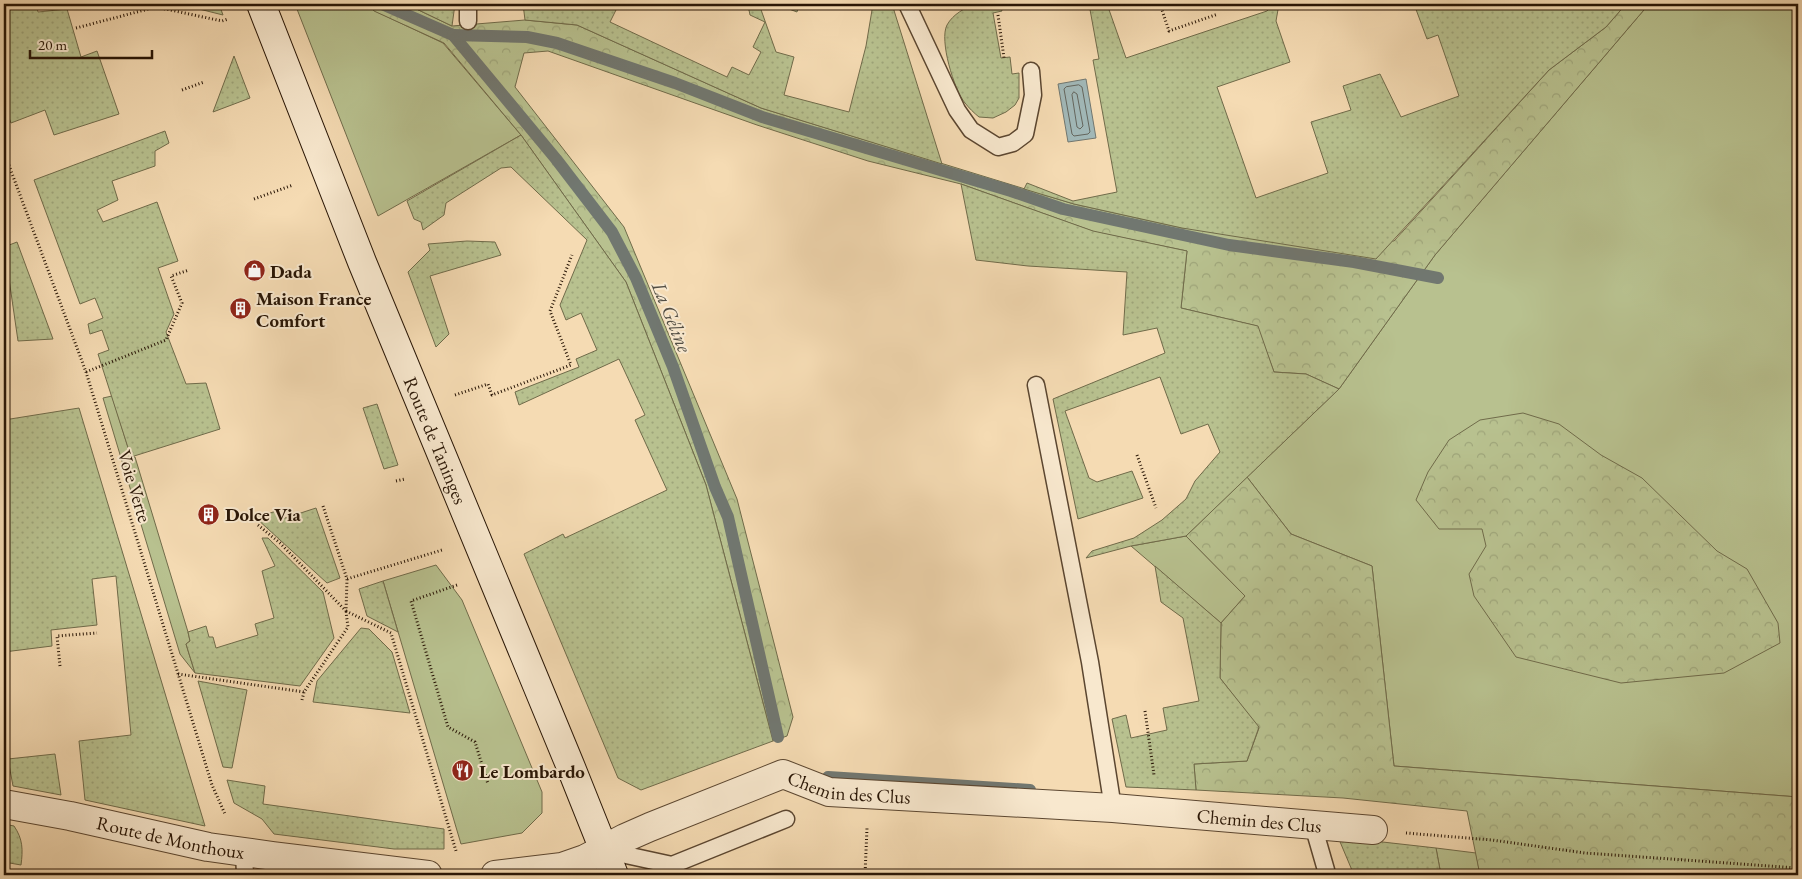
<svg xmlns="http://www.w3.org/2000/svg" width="1802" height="879" viewBox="0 0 1802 879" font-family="'EB Garamond',serif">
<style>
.grass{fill:#b8c18f;stroke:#706b4a}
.forest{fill:url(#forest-crowns);stroke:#706b4a}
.garden{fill:url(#garden-dots);stroke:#706b4a}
.water{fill:#a1b8b8;stroke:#717770}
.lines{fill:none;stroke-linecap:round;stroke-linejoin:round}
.shore{stroke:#64665e;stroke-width:1}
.stream{stroke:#717770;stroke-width:12}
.service-casing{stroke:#5b4630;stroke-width:19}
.minor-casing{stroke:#5b4630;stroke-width:30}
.secondary-casing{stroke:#281505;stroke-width:30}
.path{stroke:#281505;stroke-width:3;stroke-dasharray:1 2.5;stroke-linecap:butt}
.service{stroke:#f8e8ce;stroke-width:16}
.minor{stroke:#f8e8ce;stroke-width:28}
.secondary{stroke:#f8e8ce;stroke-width:28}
.labels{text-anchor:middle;stroke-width:4;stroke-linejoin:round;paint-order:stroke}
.poi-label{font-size:19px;font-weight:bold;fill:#281505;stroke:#f8e8ce;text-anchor:start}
.street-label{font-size:19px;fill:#281505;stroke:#f8e8ce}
.water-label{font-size:20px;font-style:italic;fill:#524e44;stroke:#f8e8ce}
</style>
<defs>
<pattern id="forest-crowns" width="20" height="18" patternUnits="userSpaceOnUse" patternTransform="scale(1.25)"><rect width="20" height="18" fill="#b8c18f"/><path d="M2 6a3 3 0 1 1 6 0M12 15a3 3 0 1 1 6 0" fill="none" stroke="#9ea57a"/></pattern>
<pattern id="garden-dots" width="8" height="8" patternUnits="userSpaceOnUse" patternTransform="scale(1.25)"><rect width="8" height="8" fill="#b8c18f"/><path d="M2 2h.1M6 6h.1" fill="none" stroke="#9ea57a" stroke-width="1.8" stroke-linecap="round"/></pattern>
</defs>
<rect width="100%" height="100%" fill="#f5dbb3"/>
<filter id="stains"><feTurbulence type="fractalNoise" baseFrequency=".004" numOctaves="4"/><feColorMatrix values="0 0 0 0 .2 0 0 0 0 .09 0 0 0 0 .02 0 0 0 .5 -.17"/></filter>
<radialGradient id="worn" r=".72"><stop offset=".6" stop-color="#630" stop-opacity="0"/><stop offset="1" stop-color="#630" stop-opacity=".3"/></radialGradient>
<g class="grass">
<polygon points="295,4 369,4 375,11 443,43 521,135 378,216"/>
<polygon points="1649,4 1798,4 1798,797 1394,766 1372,566 1291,534 1247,477 1339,389 1435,255"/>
<polygon points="112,396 131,457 135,457 188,632 190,641 186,644 195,673 180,654 103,398"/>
<polygon points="1186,536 1245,596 1221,623 1131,546"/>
<polygon points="436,565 462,600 542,792 542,813 522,833 461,844 383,581"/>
<polygon points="1436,848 1476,853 1480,875 1441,875"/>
</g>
<g class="forest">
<polygon points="369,4 406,4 452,26 525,20 577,25 761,108 1074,204 1182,228 1394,241 1549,70 1606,27 1626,4 1649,4 1435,255 1339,389 1306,374 1274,372 1257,326 1181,308 1187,251 1095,232 961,184 868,161 757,125 548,51 524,53 515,87 624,227 737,499 793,717 787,736 773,741 706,485 626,282 521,135 444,43 374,11"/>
<polygon points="1523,413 1559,424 1601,455 1642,478 1717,551 1747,569 1778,623 1780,643 1724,673 1621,683 1516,657 1474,596 1469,574 1486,546 1482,529 1439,529 1416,500 1428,472 1449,440 1480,420"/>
<polygon points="1247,477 1291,534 1372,566 1394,766 1798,797 1798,875 1480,875 1467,811 1343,798 1196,790 1194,764 1247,761 1259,728 1220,678 1221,623 1245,596 1186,536"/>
</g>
<g class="garden">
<polygon points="4,4 36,4 38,12 67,9 81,57 97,51 119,114 54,135 45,110 11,123 4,105"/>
<polygon points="179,4 219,4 223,15"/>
<polygon points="406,4 455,4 452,26"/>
<polygon points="523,4 619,4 610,22 727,77 732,67 749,75 761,52 753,47 765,22 750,15 749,10 737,4 759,4 776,52 794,57 784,95 849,112 866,46 873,4 892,4 942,164 761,108 577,25 525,20"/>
<polygon points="780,4 799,4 797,12 781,6"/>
<path d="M975 4H1000L1002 11 993 13 1001 58 1010 57 1012 74 1019 73V98L1015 105 1006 112 993 118 979 117C974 113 969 108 965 103 954 90 939 40 947 25 953 14 965 8 975 4Z"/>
<polygon points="1089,4 1107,4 1126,58 1267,11 1273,4 1279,4 1276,21 1290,62 1217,87 1256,198 1328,173 1311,122 1351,110 1343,86 1380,74 1401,117 1459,96 1438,35 1427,39 1414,4 1626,4 1606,27 1549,70 1376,259 1182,228 1074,204 1024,189 1027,183 1073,201 1117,192 1093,60 1099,59"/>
<polygon points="234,56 250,98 213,112"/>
<polygon points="165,131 169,143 155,151 155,166 112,181 118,200 97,210 103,222 157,202 178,261 158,268 174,314 166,332 186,384 206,383 220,429 131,457 98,354 109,350 102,330 90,334 88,324 103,318 95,298 80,304 34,180"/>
<polygon points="521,135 626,282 706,485 773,741 641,790 618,778 524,554 563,534 565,538 667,490 635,420 645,415 619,359 519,405 515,392 579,367 576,359 597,350 581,313 566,320 560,305 587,240 511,167 501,168 446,203 444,215 423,230 421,222 414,219 407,201"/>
<polygon points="961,184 1093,231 1187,251 1181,308 1258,326 1274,372 1306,374 1339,389 1186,536 1131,546 1086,558 1092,551 1134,538 1162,520 1186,499 1195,481 1220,452 1208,424 1181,434 1160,377 1065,411 1089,478 1097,482 1132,471 1143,498 1078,519 1053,399 1165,353 1157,328 1123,335 1127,272 1028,266 976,260"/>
<polygon points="467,241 495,242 501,255 430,276 449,334 436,347 408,272 430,250 428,244"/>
<polygon points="17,242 53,339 18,341 7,265 4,265 4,247"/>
<polygon points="377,404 398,465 384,469 363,408"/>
<polygon points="79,408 205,826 85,800 79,741 131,735 116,576 92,579 97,625 51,630 52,646 4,652 4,420"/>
<polygon points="316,508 340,578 327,583 256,518 276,511 279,520"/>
<polygon points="262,538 268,538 323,592 334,638 300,686 195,673 186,644 190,641 188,632 206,626 209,637 213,637 216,648 258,635 255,624 274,618 262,571 275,566"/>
<polygon points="1155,566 1221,623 1220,678 1259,727 1247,761 1194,764 1196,790 1126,787 1112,719 1126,715 1131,738 1167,730 1163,708 1199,701 1183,618 1161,602"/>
<polygon points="383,581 398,632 367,616 359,589"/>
<polygon points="361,628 369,629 392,652 410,713 313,702 317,681"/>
<polygon points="198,681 247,690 232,768 223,767"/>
<polygon points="55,754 61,795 13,786 8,759"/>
<polygon points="227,780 265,786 263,804 444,829 444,849 394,849 274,834 262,819 234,803"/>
<path d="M4 824 14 826C23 839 23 850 21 865L4 862Z"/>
<polygon points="1338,837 1436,848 1441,875 1354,875"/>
</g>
<polygon class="water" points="1086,79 1096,138 1068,142 1058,84"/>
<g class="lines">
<g class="shore">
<polygon points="1079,85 1082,87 1090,132 1088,134 1074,136 1072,134 1064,89 1066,87"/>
<polygon points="1074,92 1077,94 1083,126 1080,129 1077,127 1072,95"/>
</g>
<g class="stream">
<polyline points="382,4 453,35 556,159 612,232 636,278 673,367 715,487 728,517 778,737"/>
<polyline points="453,35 527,37 557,43 675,83 762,117 1011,191 1063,209 1229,245 1354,262 1438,278"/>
<polyline points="828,777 1030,790"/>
</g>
<defs>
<g id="service">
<polyline points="907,4 957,110 971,130 998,147 1013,143 1025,134 1033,95 1031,71"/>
<polyline points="468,21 468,4"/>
<polyline points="1036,385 1090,662 1113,808"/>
<polyline points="1313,825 1326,870"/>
<polyline points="603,850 672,865 786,819"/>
<polyline points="244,852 245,875"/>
</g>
<g id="minor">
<path id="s1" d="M4 804 70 816 208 847 273 856 428 875"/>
<path id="s2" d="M495 875 562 867 585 859 625 838 650 827 783 774 829 792 1113 808 1373 830"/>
</g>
<g id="secondary">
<path id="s3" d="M261 4 362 262 570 765 614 875"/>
</g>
</defs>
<use href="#service" class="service-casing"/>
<use href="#minor" class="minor-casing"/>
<use href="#secondary" class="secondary-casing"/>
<g class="path">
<polyline points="1160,4 1169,31 1218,14"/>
<polyline points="998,15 1004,58"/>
<polyline points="76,28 156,7 222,21 228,19"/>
<polyline points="182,90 204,82"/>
<polyline points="4,152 86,372 212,785 225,814"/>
<polyline points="254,199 293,185"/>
<polyline points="86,372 166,340 182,303 171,276 189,270"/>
<polyline points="455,395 488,384 492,395 571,365 550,311 572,255"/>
<polyline points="1137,455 1156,508"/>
<polyline points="396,481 405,479"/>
<polyline points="323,506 347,579 442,550"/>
<polyline points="258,525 280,543 346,611 347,579"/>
<polyline points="457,585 411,601 448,727 475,742 488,784"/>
<polyline points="346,611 391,633 456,851"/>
<polyline points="60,666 57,636 97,633"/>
<polyline points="178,674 304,692"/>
<polyline points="302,700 304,692 348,627 346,612"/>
<polyline points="1145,711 1154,775"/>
<polyline points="1406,833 1492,840 1585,853 1798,868"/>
<polyline points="865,875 867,828"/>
</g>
<use href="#service" class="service"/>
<use href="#minor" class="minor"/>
<use href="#secondary" class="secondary"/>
</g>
<defs>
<symbol id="shop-disc" viewBox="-11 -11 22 22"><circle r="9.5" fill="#8f2418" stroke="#f8e8ce"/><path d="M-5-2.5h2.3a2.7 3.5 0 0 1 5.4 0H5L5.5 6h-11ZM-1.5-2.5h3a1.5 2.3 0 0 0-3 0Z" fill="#fff"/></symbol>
<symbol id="building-disc" viewBox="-11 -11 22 22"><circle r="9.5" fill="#8f2418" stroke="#f8e8ce"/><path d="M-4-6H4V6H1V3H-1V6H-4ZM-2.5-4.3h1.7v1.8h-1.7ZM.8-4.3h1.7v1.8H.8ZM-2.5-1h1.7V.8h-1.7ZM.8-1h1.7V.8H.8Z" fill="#fff"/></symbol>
<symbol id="restaurant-disc" viewBox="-11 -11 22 22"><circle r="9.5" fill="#8f2418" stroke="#f8e8ce"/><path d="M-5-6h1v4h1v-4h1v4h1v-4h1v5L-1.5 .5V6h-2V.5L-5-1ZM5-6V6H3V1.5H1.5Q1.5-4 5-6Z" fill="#fff"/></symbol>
</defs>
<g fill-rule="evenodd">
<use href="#shop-disc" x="242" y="258" width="25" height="25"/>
<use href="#building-disc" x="228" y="296" width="25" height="25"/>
<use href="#building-disc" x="196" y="502" width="25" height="25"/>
<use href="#restaurant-disc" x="450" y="758" width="25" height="25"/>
</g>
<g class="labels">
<g class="poi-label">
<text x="270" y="278">Dada</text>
<text x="256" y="305">Maison France<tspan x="256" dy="22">Comfort</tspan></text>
<text x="225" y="521">Dolce Via</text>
<text x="479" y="778">Le Lombardo</text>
</g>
<g class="street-label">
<text dy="7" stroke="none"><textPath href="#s3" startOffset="470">Route de Taninges</textPath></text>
<text transform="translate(135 486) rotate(73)" y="7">Voie Verte</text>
<text dy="7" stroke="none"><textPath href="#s2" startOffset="376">Chemin des Clus</textPath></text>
<text dy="7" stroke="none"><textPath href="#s2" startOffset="788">Chemin des Clus</textPath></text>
<text dy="7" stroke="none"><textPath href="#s1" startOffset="170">Route de Monthoux</textPath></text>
</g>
<g class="water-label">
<text transform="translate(672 317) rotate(68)" y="7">La Géline</text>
</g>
</g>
<rect width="1802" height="879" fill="none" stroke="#f5dbb3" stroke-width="20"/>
<rect x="5" y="5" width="1792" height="869" fill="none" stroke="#281505" stroke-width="2.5"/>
<rect x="10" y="10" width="1782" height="859" fill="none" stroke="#281505"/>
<path d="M30 50v8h122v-8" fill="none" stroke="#281505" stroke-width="2.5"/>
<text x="38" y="50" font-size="15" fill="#281505" stroke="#f8e8ce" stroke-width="4" paint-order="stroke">20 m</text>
<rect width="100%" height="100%" filter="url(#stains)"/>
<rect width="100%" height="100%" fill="url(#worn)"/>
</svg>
